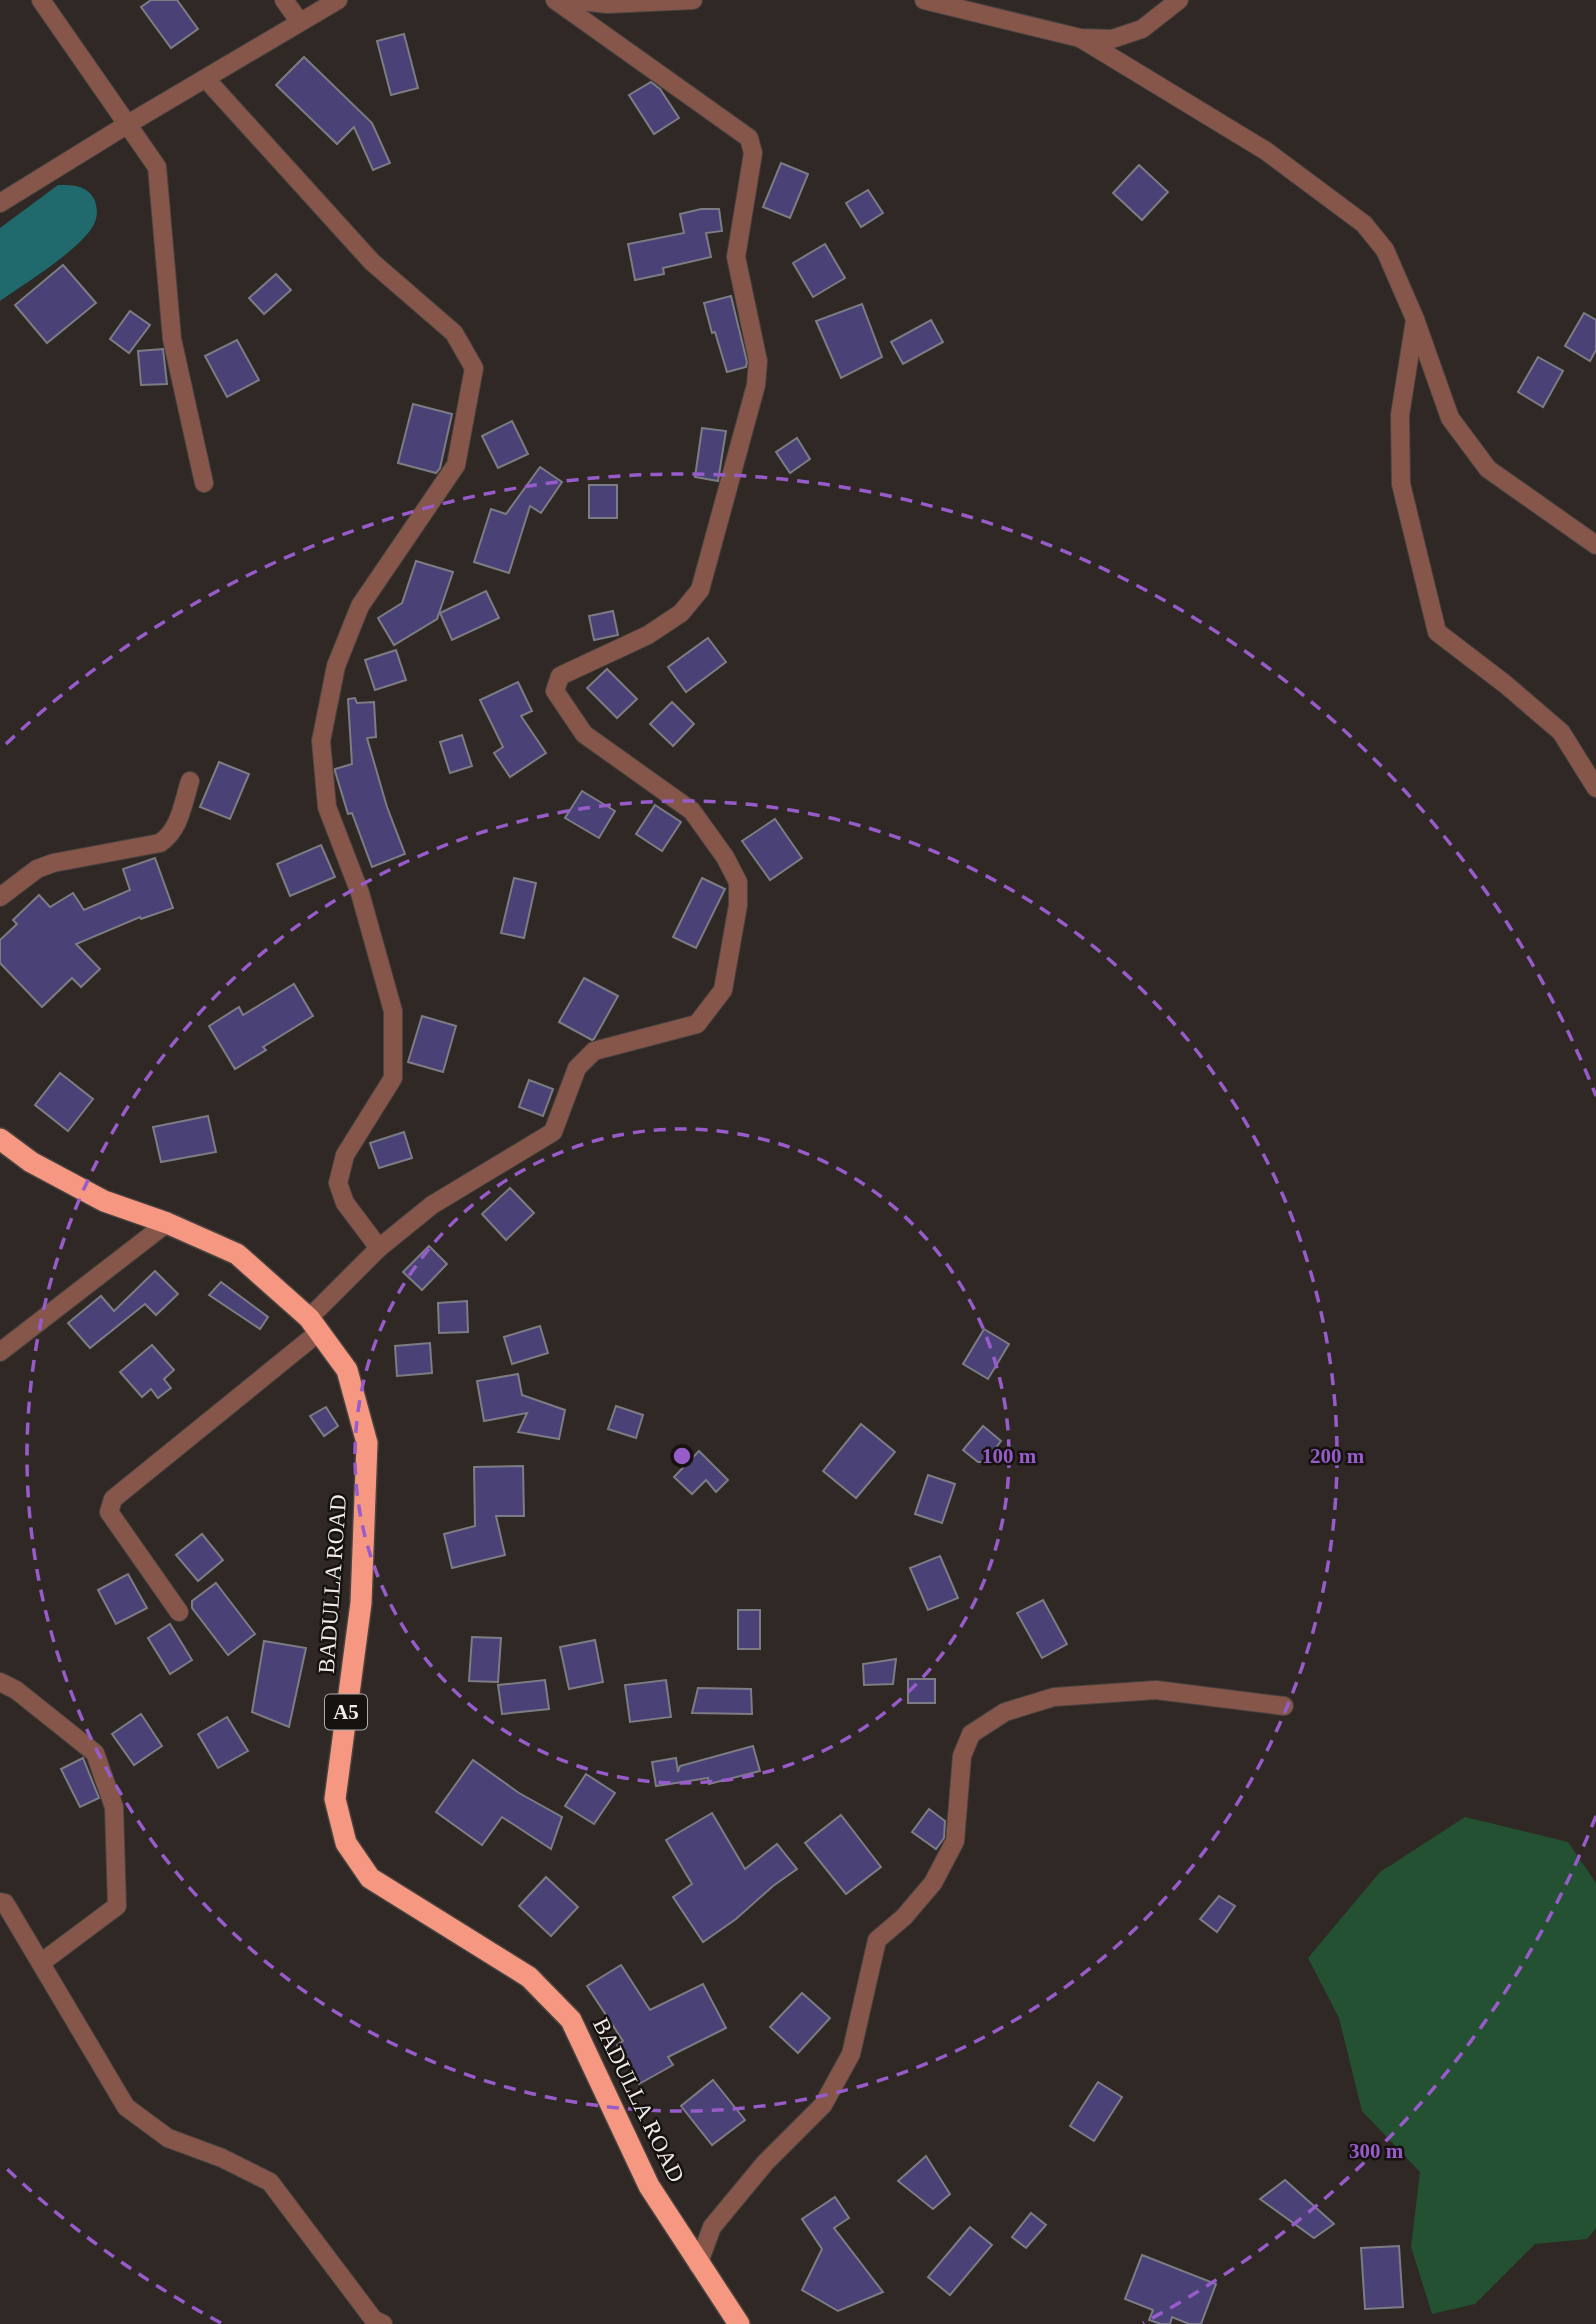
<svg xmlns="http://www.w3.org/2000/svg" width="1596" height="2324" viewBox="0 0 1596 2324" font-family="Georgia,serif">
<style>
.green{fill:#245131}
.water{fill:#206a6d}
.building{fill:#4a4277;stroke:#7c7c84;stroke-width:2}
.lines{fill:none;stroke-linecap:round;stroke-linejoin:round}
.minor-casing{stroke:#4a4340;stroke-width:20}
.highway-casing{stroke:#4a4340;stroke-width:24}
.minor{stroke:#86564a;stroke-width:18}
.highway{stroke:#f69881;stroke-width:21}
.ring{fill:none;stroke:#985cca;stroke-width:3.5;stroke-dasharray:12 9}
.labels{text-anchor:middle;stroke-width:5;stroke-linejoin:round;paint-order:stroke}
.shield{fill:#151210;stroke:#aeaba8;stroke-width:2}
.shield-label{font-size:21px;font-weight:bold;fill:#f0ece9}
.street-label{font-size:23px;fill:#f0ece9;stroke:#151210}
.centre{fill:#985cca;stroke:#151210;stroke-width:3.5}
.ring-label{font-size:21px;text-anchor:middle;font-weight:bold;fill:#985cca;stroke:#151210;stroke-width:5;stroke-linejoin:round;paint-order:stroke}
</style>
<rect width="100%" height="100%" fill="#2f2824"/>
<polygon class="green" points="1465,1817 1568,1842 1596,1883 1596,2228 1587,2239 1535,2244 1475,2304 1432,2314 1411,2247 1420,2172 1362,2111 1339,2018 1308,1958 1380,1872"/>
<path class="water" d="M58 185C73 185 88 185 95 201 97 208 98 214 95 222 85 247 24 284 0 301V228Z"/>
<g class="building">
<polygon points="151,0 177,0 198,29 171,48 141,7"/>
<polygon points="404,34 418,88 391,95 377,41"/>
<polygon points="304,57 372,123 390,163 373,170 354,127 337,144 276,85"/>
<polygon points="651,82 660,89 679,118 654,134 629,95"/>
<polygon points="781,163 808,174 790,218 763,207"/>
<polygon points="1139,165 1168,192 1142,220 1113,193"/>
<polygon points="868,190 883,213 861,227 846,203"/>
<polygon points="701,209 719,209 722,231 706,233 711,257 663,268 664,274 635,280 628,244 684,233 680,214"/>
<polygon points="825,244 845,278 813,297 793,263"/>
<polygon points="63,265 96,303 47,343 15,305"/>
<polygon points="276,274 291,290 264,314 249,298"/>
<polygon points="731,296 747,362 746,367 727,372 715,332 712,333 704,303"/>
<polygon points="862,304 882,357 841,378 816,321"/>
<polygon points="130,311 150,325 129,353 110,339"/>
<polygon points="1584,313 1596,320 1596,350 1590,361 1565,346"/>
<polygon points="931,320 943,342 903,364 891,342"/>
<polygon points="237,340 259,380 227,397 205,356"/>
<polygon points="163,349 167,384 141,385 138,351"/>
<polygon points="1538,357 1563,371 1543,407 1518,392"/>
<polygon points="413,404 452,414 440,468 436,473 398,463"/>
<polygon points="512,421 528,454 498,468 482,436"/>
<polygon points="702,428 726,431 718,481 695,477"/>
<polygon points="797,438 810,459 790,473 776,452"/>
<polygon points="540,467 562,482 541,513 530,506 509,573 474,562 491,509 506,514"/>
<rect x="589" y="485" width="28" height="33"/>
<polygon points="416,561 453,572 437,619 394,645 378,618 402,603"/>
<polygon points="486,591 499,618 452,640 440,613"/>
<polygon points="613,611 618,635 594,640 589,616"/>
<polygon points="708,638 726,662 686,692 668,667"/>
<polygon points="396,650 406,680 375,690 365,660"/>
<polygon points="607,669 637,699 617,718 587,688"/>
<polygon points="518,682 532,711 521,716 546,753 510,777 494,753 503,747 480,700"/>
<polygon points="355,698 357,703 374,702 376,737 367,738 387,807 405,854 372,867 352,813 348,814 335,771 335,769 352,764 348,699"/>
<polygon points="672,702 694,724 673,746 650,724"/>
<polygon points="462,735 472,766 450,773 440,742"/>
<polygon points="219,762 249,774 230,819 200,807"/>
<polygon points="582,791 615,811 599,838 565,818"/>
<polygon points="655,805 681,822 662,851 636,834"/>
<polygon points="775,819 802,858 770,880 742,841"/>
<polygon points="321,845 335,877 290,896 277,864"/>
<polygon points="155,858 173,908 141,919 140,917 76,944 100,969 81,987 72,978 42,1007 0,963 0,940 17,924 13,920 39,895 50,907 73,893 84,910 130,890 123,869"/>
<polygon points="514,878 536,883 524,938 501,933"/>
<polygon points="702,878 725,889 696,948 673,937"/>
<polygon points="584,978 618,996 594,1039 592,1040 559,1022"/>
<polygon points="294,984 313,1016 263,1047 266,1050 235,1069 209,1026 239,1007 243,1015"/>
<polygon points="422,1016 456,1026 443,1072 408,1062"/>
<polygon points="60,1073 93,1099 68,1131 35,1105"/>
<polygon points="529,1080 553,1089 543,1116 519,1107"/>
<polygon points="208,1116 216,1152 161,1162 153,1127"/>
<polygon points="404,1132 412,1158 379,1168 370,1143"/>
<polygon points="510,1188 534,1213 506,1240 482,1214"/>
<polygon points="429,1246 447,1264 422,1290 403,1272"/>
<polygon points="155,1271 178,1294 156,1315 145,1304 90,1348 68,1323 101,1296 114,1311"/>
<polygon points="221,1282 268,1317 260,1329 209,1295"/>
<polygon points="467,1301 468,1332 439,1333 438,1303"/>
<polygon points="540,1326 548,1353 512,1364 504,1337"/>
<polygon points="984,1329 1009,1344 988,1379 963,1364"/>
<polygon points="430,1343 432,1373 397,1376 395,1346"/>
<polygon points="152,1345 174,1370 164,1379 171,1388 158,1398 151,1389 142,1397 120,1372"/>
<polygon points="518,1374 522,1395 565,1410 559,1439 518,1432 527,1413 484,1421 477,1381"/>
<polygon points="616,1406 643,1415 636,1438 608,1429"/>
<polygon points="326,1407 338,1426 324,1436 310,1416"/>
<polygon points="861,1424 895,1452 856,1498 823,1471"/>
<polygon points="983,1426 1001,1441 985,1462 978,1462 963,1450"/>
<polygon points="699,1451 728,1480 716,1492 706,1480 692,1494 674,1477"/>
<polygon points="523,1466 524,1516 496,1516 505,1555 452,1568 444,1534 475,1526 474,1467"/>
<polygon points="928,1475 955,1484 942,1523 915,1514"/>
<polygon points="202,1534 223,1560 198,1581 176,1555"/>
<polygon points="940,1556 958,1598 928,1610 910,1568"/>
<polygon points="128,1574 147,1608 116,1624 98,1590"/>
<polygon points="216,1583 255,1634 228,1655 192,1608 192,1601"/>
<polygon points="1043,1600 1067,1644 1042,1658 1017,1613"/>
<rect x="738" y="1610" width="22" height="39"/>
<polygon points="170,1624 192,1660 170,1674 148,1638"/>
<polygon points="472,1637 501,1638 498,1682 469,1681"/>
<polygon points="595,1640 603,1682 569,1689 560,1647"/>
<polygon points="264,1641 306,1648 289,1727 252,1712"/>
<polygon points="896,1659 893,1684 864,1685 863,1664"/>
<rect x="908" y="1679" width="27" height="24"/>
<polygon points="545,1680 549,1709 502,1714 498,1685"/>
<polygon points="666,1680 671,1717 630,1722 625,1685"/>
<polygon points="698,1688 751,1689 752,1714 692,1713"/>
<polygon points="141,1714 162,1746 134,1765 112,1734"/>
<polygon points="227,1717 248,1751 218,1768 198,1734"/>
<polygon points="753,1746 760,1771 709,1784 708,1778 656,1786 652,1762 676,1758 678,1772 680,1766"/>
<polygon points="83,1758 99,1798 80,1807 61,1769"/>
<polygon points="473,1760 519,1793 562,1817 551,1849 502,1817 482,1845 436,1812"/>
<polygon points="586,1774 615,1793 594,1824 565,1806"/>
<polygon points="929,1809 945,1821 944,1838 936,1849 912,1832"/>
<polygon points="712,1813 745,1869 777,1844 797,1869 773,1886 736,1919 703,1942 673,1897 692,1884 666,1840"/>
<polygon points="841,1815 881,1867 846,1894 805,1843"/>
<polygon points="546,1877 578,1907 551,1936 519,1906"/>
<polygon points="1219,1896 1235,1906 1217,1932 1200,1919"/>
<polygon points="621,1965 650,2010 703,1984 726,2028 668,2057 673,2065 639,2084 617,2045 623,2041 587,1986"/>
<polygon points="802,1993 830,2018 798,2053 770,2027"/>
<polygon points="713,2080 745,2120 712,2145 681,2106"/>
<polygon points="1098,2082 1122,2097 1094,2141 1070,2126"/>
<polygon points="926,2156 950,2194 933,2209 898,2181"/>
<polygon points="1285,2180 1334,2224 1314,2238 1260,2199"/>
<polygon points="835,2197 849,2218 834,2228 883,2292 838,2311 802,2290 822,2249 802,2219"/>
<polygon points="1031,2213 1046,2225 1026,2248 1012,2237"/>
<polygon points="970,2227 992,2245 950,2295 928,2277"/>
<polygon points="1399,2246 1403,2307 1365,2309 1361,2248"/>
<polygon points="1142,2255 1216,2284 1201,2324 1189,2324 1172,2317 1170,2324 1161,2324 1149,2320 1153,2310 1125,2299"/>
</g>
<g class="lines">
<defs>
<g id="minor">
<polyline points="41,0 157,167 172,339 204,483"/>
<polyline points="284,0 299,21"/>
<polyline points="570,0 608,4 693,0"/>
<polyline points="924,0 1080,38 1112,39 1142,29 1179,0"/>
<polyline points="1080,38 1266,151 1364,224 1385,250 1415,319 1450,418 1488,469 1596,545"/>
<polyline points="206,79 372,262 454,333 474,368 456,465 360,606 336,666 321,741 327,807 360,893 393,1011 393,1078 345,1155 338,1183 345,1203 379,1248"/>
<polyline points="0,203 128,124 338,0"/>
<polyline points="1415,320 1400,415 1401,484 1437,632 1505,684 1561,732 1596,788"/>
<path d="M0 897 37 869 53 863 160 843C180 830 183 803 190 781"/>
<polyline points="309,1318 379,1248 432,1205 553,1132 577,1068 594,1051 697,1024 723,990 738,905 738,882 725,857 692,811 584,734 555,691 560,676 648,635 681,613 700,590 756,385 758,361 736,257 753,153 749,138 555,0"/>
<polyline points="0,1352 167,1223"/>
<polyline points="179,1612 109,1512 113,1499 319,1332"/>
<polyline points="0,1682 16,1690 95,1753 114,1807 117,1906 42,1962"/>
<polyline points="0,1902 5,1903 126,2107 168,2138 222,2158 270,2182 374,2320 383,2324"/>
<polyline points="698,2265 712,2227 765,2163 823,2105 851,2054 877,1940 904,1917 933,1883 955,1841 962,1756 971,1734 1005,1712 1054,1697 1156,1690 1284,1706"/>
</g>
<polyline id="highway" points="0,1139 31,1162 104,1201 167,1223 237,1254 309,1318 347,1370 367,1443 361,1603 335,1799 346,1843 370,1878 529,1977 571,2020 649,2186 739,2324"/>
</defs>
<use href="#minor" class="minor-casing"/>
<use href="#highway" class="highway-casing"/>
<use href="#minor" class="minor"/>
<use href="#highway" class="highway"/>
</g>
<g class="ring">
<circle cx="682" cy="1456" r="327"/>
<circle cx="682" cy="1456" r="655"/>
<path d="M1596 1816A982 982 0 0 1 1143 2323M221 2323A982 982 0 0 1 6 2168M6 744A982 982 0 0 1 1596 1096"/>
</g>
<g class="labels">
<rect class="shield" x="325" y="1694.5" width="42" height="35" rx="5"/>
<g class="shield-label">
<text x="346" y="1719">A5</text>
</g>
<g class="street-label">
<text transform="translate(332 1584) rotate(-86)" y="8">BADULLA ROAD</text>
<text transform="translate(639 2100) rotate(64)" y="8">BADULLA ROAD</text>
</g>
</g>
<circle cx="682" cy="1456" r="10" class="centre"/>
<g class="ring-label">
<text x="1009" y="1463">100 m</text>
<text x="1337" y="1463">200 m</text>
<text x="1376" y="2158">300 m</text>
</g>
</svg>
